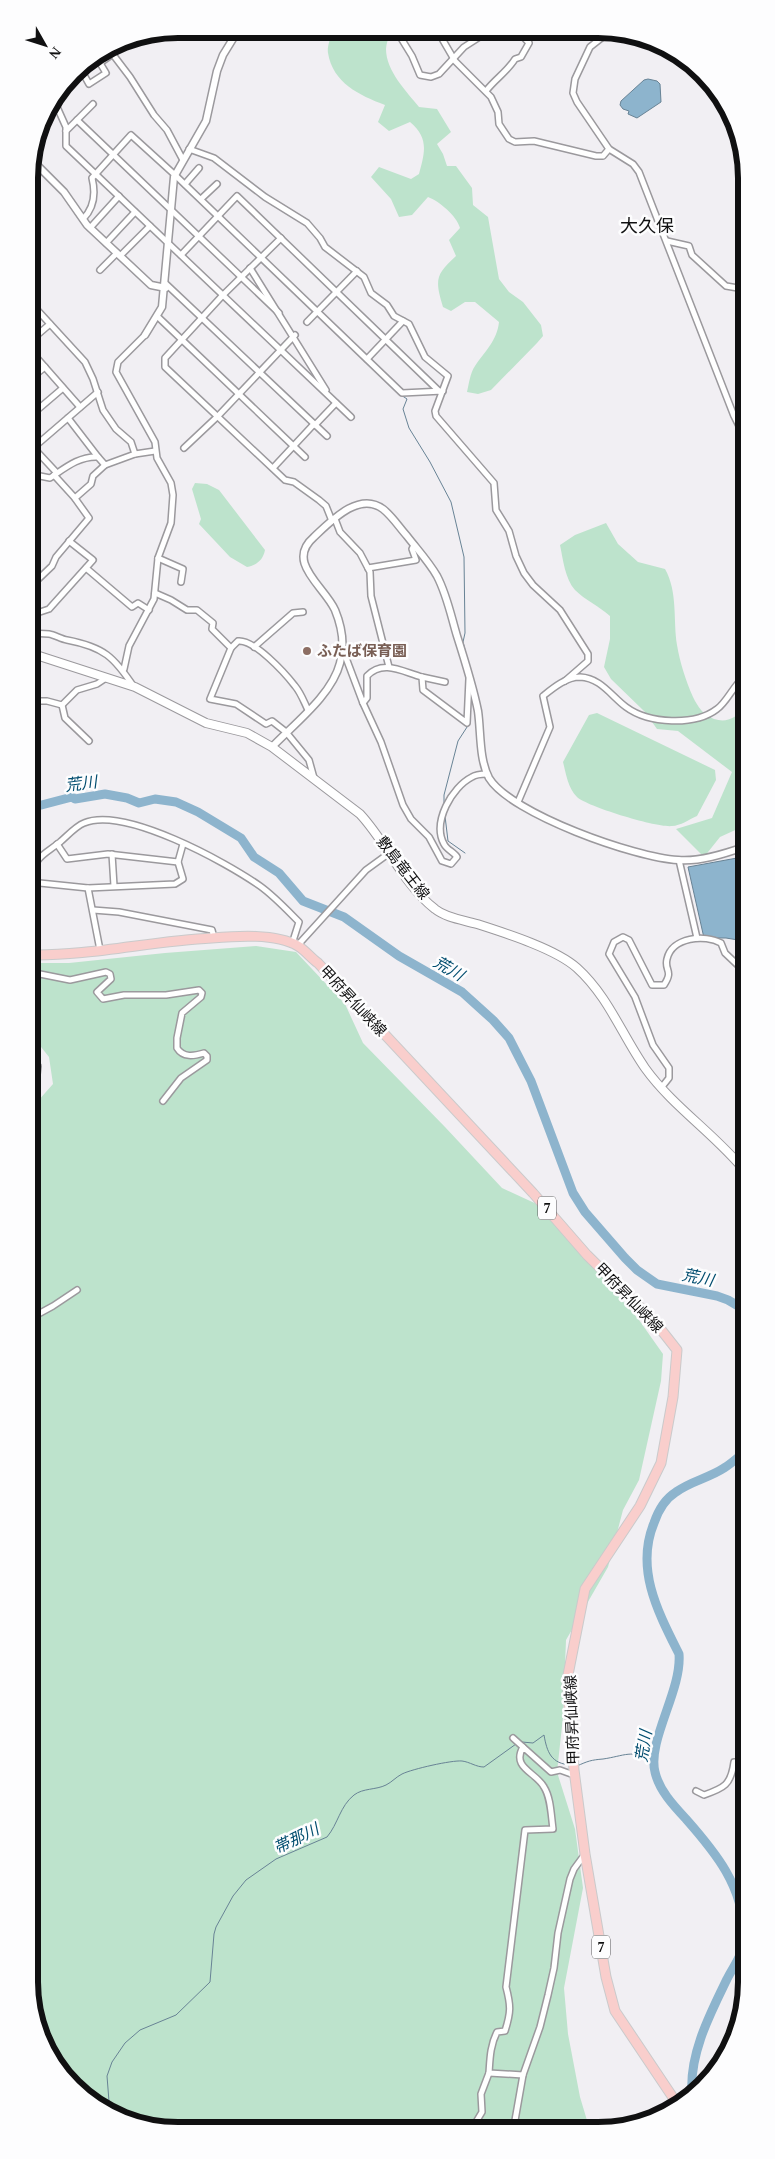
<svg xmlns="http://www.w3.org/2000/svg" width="775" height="2159" viewBox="0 0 775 2159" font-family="'Times New Roman','Noto Sans JP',serif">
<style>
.green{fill:#bde3cc}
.water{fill:#8db4cd;stroke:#688395}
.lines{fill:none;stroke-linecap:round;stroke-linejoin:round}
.stream{stroke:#688395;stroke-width:1}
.river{stroke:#8db4cd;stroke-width:9}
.minor-casing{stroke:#9b999d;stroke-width:8}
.tertiary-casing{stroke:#9b999d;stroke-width:9}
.secondary-casing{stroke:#9b999d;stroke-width:10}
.primary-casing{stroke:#cacacb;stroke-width:11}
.minor{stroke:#fff;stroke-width:5}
.tertiary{stroke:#fff;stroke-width:6}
.secondary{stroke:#fff;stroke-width:8}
.primary{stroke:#f9cecc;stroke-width:9}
.education-dot{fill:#8d6e63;stroke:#fdfdfe;stroke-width:2}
.labels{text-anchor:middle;stroke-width:5;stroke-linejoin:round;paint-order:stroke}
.shield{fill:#fdfdfe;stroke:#575758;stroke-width:1}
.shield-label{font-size:14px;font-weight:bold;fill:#101011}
.education-label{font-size:15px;font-weight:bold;fill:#785e54;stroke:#fdfdfe;text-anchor:start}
.street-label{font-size:15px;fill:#101011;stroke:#fdfdfe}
.water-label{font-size:16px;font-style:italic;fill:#024d6f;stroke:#fdfdfe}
.quarter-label{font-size:18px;fill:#101011;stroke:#fdfdfe}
.rim{fill:none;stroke:#101011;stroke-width:6}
</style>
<rect width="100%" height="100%" fill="#f1eff3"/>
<g class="green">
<path d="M340 30H389C390 37 386 43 386 49 386 71 407 92 419 107L437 109 451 132 437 144 443 154 447 166H456L472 188 473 205 488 217 499 279 509 292 523 302 541 325 543 336 537 343 491 390 478 394 467 392C469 384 470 373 475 366 485 351 497 341 499 322L475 302H465L451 311 443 307C435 280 435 275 456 256L449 240 460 228C457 216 439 201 428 197L412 215 399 217 391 199 371 177 379 167 411 179 419 174C425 152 429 138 410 122L389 131 378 122 385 105C359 95 333 83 328 53 327 47 330 39 332 34Z"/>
<path d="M195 483 207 484 219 490 265 550C263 560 257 565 247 567L230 557 199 524 201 519 192 489Z"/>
<path d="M606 523 618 544 638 562 665 569C678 592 673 620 677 645 680 663 686 681 693 697 698 707 703 715 714 719 727 723 735 718 744 709V826L720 837 704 857 676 829 712 818 732 772 678 731 657 729 645 712 611 679 604 667 610 639V616C599 606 585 600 575 590 565 579 563 559 560 545L575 535Z"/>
<path d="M597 713 715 770 716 780 697 816C690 819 680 826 672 826 658 828 588 807 577 797 568 788 566 774 563 762L589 715Z"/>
<polygon points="256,946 296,952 345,1004 363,1043 445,1127 502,1188 541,1206 639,1320 663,1354 661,1381 639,1480 623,1510 608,1567 566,1640 563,1717 557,1772 575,1829 583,1888 564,1988 568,2034 580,2097 589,2127 149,2127 111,2115 73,2087 49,2056 32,2011 30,1110 53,1084 49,1057 30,1033 30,963 69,963 165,953"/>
</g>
<g class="water">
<polygon points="648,79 657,81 660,84 661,102 637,118 628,114 629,111 623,109 620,105 621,101 644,80"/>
<polygon points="737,858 744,861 744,941 726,938 704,938 688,867"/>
</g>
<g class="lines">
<g class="stream">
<polyline points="401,395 407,399 403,409 409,428 430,462 451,502 464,557 465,633 463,642 465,650"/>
<polyline points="444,807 444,795 458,741 469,724"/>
<polyline points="445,816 448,841 465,853"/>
<path d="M522 1742 533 1743 544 1735C547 1752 551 1764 571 1765"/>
<path d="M577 1766C588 1761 591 1760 603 1759 624 1756 632 1749 653 1760"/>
<path d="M110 2114 107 2076 112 2062 125 2043 140 2030 176 2015 210 1982 214 1934 216 1927 233 1896 246 1880 276 1859 327 1837C338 1824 340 1806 354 1795 363 1788 376 1790 386 1785 392 1782 396 1777 402 1774 412 1769 452 1760 462 1761 470 1762 476 1767 484 1767L516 1744"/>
</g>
<g class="river">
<polyline points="30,808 72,797 75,799 105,794 127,798 139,803 155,799 176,802 198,812 241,838 254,857 279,873 303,901 344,917 399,956 462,992 493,1020 509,1038 531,1081 573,1193 585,1212 625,1258 637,1270 657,1284 717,1296 728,1300 745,1310"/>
<path d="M692 2094C689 2054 710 2014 727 1979 736 1962 744 1954 744 1934 743 1886 716 1853 686 1819 673 1805 659 1790 655 1772 647 1741 682 1690 679 1654 658 1612 635 1569 654 1523 658 1511 665 1499 676 1492 691 1481 709 1478 724 1468 731 1464 738 1457 745 1452"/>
</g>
<defs>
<g id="minor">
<polyline points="396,30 412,56 420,75 431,77 439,74 464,47 489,31"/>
<polyline points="437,30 455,61 491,97 498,112 499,124 509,139 515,142 534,141 596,156 603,156 609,149"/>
<polyline points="609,32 590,47 575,79 573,93 577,102 609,149 633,164 639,172 734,416 744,436"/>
<polyline points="108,48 130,77 154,115 167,130 183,160"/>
<polyline points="79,66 89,84 106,73 100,63 113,54"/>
<path d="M486 91C495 79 507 72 515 59L521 57 529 43 518 31"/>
<polyline points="56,96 57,107 66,127 66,146 351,417"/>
<polyline points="77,120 279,313"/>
<polyline points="66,131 93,104"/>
<polyline points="189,149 214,158 265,197 307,223 320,238 325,247 364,277 371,293 387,305 394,316 409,324 425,357 448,376 435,411 436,416 494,483 496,510 509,531 516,556 524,573 533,585 560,610 588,654 588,661 565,681"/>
<polyline points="32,156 36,152 34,149"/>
<polyline points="185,184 199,168"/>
<polyline points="201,199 217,184"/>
<path d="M83 219C94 208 96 194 92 178L131 135 175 175 402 393 443 391"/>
<polyline points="90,228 119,196"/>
<polyline points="281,238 222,296 165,358 165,367 285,480 294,482 319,500 326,506 332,521"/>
<polyline points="667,241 689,246 692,255 726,286 744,289"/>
<polyline points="106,243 135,212"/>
<polyline points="181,255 237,196 439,391"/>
<polyline points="120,256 150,226"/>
<polyline points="250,268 326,390"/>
<polyline points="100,270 117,253"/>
<polyline points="166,284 327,436"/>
<polyline points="29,301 85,362 93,379 103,410 116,429 131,442 135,454"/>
<polyline points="158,317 305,457"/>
<polyline points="307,322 357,271"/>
<polyline points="29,342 50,324"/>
<polyline points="29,349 80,407"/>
<polyline points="367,359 403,321"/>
<polyline points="29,380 45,367"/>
<polyline points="29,417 63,388"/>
<polyline points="68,418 98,457"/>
<polyline points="315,425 336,403"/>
<polyline points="29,443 57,473"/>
<polyline points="33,448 98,392"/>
<polyline points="184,448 218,416 295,335"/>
<polyline points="273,468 314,424"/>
<path d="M30 478 40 476 50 478C65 468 79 456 98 457L105 465 135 454 155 451"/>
<polyline points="75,498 91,484 93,476 105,465"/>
<polyline points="335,519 340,532 360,553 370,572 371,596 389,667"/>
<polyline points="158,558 183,569 181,582"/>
<polyline points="86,568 132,607 138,603 149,610"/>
<polyline points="368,568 416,560 412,549 414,545"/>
<polyline points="30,587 52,566 56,557 89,518 74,497 54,475"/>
<path d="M155 593 171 600 187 610H197L213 623 212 629 231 648 238 641C254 639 285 673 295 686 301 693 304 702 308 710"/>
<polyline points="30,605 37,613"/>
<polyline points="30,625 37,613 49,609 93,560 69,541"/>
<path d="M30 633C36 634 43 633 49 634 55 635 61 639 67 640 104 647 114 657 134 687"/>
<polyline points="254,647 293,613 303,612"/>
<polyline points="231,648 210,699 236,704 266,724 272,721 286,732 309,760 314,778"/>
<path d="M343 650 363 703 381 742 403 805 411 819 429 837 442 861 451 864 457 857C454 852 447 850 444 844 432 822 452 787 472 777 476 774 482 774 487 774"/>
<polyline points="124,669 129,646 154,599 158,558 171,523 173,495 171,483 157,458 155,442 116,372 118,362 145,335"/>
<polyline points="422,677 445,682"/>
<polyline points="30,701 47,701 62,705 77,690 97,684 106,678"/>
<path d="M363 703 367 698V676C383 659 403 672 422 677L423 690 467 723 469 679"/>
<polyline points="62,705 65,718 89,741"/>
<path d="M518 802 550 727 543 696C553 688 566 677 580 677 601 678 611 696 626 707 649 724 695 726 717 709 727 702 733 686 744 677"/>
<polyline points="57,844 67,859 108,854 178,862"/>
<polyline points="112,854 114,886"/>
<polyline points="679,860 697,938"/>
<path d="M30 874C38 855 45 854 60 842 67 836 76 826 84 823 124 806 226 862 260 886 274 896 286 909 299 922L292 944"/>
<polyline points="30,882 88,888 175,884 183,879 178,862 183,844"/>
<polyline points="88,888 100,950"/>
<polyline points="93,910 119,912 212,930 214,938"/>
<polyline points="297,946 366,870 388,854"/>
<path d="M30 972 70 980 106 972 110 974 111 979 97 992 103 999 124 995H166L199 990 202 993 201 997 182 1013 177 1038V1048C183 1058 194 1056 204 1053L207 1056V1060L181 1078 163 1101"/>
<polyline points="30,1061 38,1066 36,1083 30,1093"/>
<path d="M661 1088 669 1078V1068L653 1045 635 997 609 954 614 942 623 937 629 940 652 985H664C674 970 664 971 667 959 672 937 705 934 721 943L725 953 744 971"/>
<polyline points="31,1318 53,1306 77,1290"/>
<polyline points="513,1738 523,1747"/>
<path d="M696 1791 704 1795C724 1788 731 1785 734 1762L746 1763"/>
<path d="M523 2075 489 2073C490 2059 490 2046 497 2032L505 2031C511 2012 511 2006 506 1987L525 1830 553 1829C551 1815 551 1798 544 1787 536 1772 511 1768 523 1747L551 1772 560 1770 574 1775"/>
<polyline points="473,2127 482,2112 481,2094 489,2073"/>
<polyline points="506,2127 514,2126 523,2075 540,2027 548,1995 554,1968 558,1933 570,1879 574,1869 585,1854"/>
</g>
<g id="tertiary">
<polyline points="31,159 64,192 87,225 151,285 166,288"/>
<polyline points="145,335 162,307 174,177 206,121 217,71 223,55 239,29"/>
<path d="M272 747C294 724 332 695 340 663 345 645 342 627 335 610 324 586 285 562 314 537 331 521 359 491 383 509 392 516 399 527 407 536 417 549 429 562 437 576 447 595 451 616 457 636 465 661 473 686 478 711 481 732 479 759 489 778 511 814 636 858 678 860 699 862 724 854 744 847"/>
</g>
<path id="secondary" d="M30 653 135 687 206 723 247 733 272 747 360 814C387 843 403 884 435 909 446 918 464 920 477 924 505 933 556 949 577 968 608 996 622 1035 645 1068 673 1107 715 1134 745 1171"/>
<path id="primary" d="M30 955C91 956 151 941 212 938 236 936 276 933 298 946 305 950 311 958 318 963L533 1193 587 1255 655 1322 677 1350 673 1397 661 1463 640 1506 585 1589 567 1680 574 1770 585 1854 606 1977 615 2011 678 2105"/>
</defs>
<use href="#minor" class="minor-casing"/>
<use href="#tertiary" class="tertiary-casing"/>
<use href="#secondary" class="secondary-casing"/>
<use href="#primary" class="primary-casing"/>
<use href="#minor" class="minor"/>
<use href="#tertiary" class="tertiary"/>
<use href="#secondary" class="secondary"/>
<use href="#primary" class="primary"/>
</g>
<circle class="education-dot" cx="307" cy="651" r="5"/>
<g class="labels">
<g class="shield">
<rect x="538" y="1196.5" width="18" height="23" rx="4"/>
<rect x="592" y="1935.5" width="18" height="23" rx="4"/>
</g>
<g class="shield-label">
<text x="547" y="1213">7</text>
<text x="601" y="1952">7</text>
</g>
<g class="education-label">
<text x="317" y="656">ふたば保育園</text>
</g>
<g class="street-label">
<text transform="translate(403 868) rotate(52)" y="5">敷島竜王線</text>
<text transform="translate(353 1001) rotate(47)" y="5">甲府昇仙峡線</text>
<text transform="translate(629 1298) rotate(46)" y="5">甲府昇仙峡線</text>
<text transform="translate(572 1720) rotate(-92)" y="5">甲府昇仙峡線</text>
</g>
<g class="water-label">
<text transform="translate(81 783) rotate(-7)" y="6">荒川</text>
<text transform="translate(449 968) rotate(30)" y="6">荒川</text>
<text transform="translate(698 1277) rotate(11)" y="6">荒川</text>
<text transform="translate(643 1746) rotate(-81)" y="6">荒川</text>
<text transform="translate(296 1838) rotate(-26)" y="6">帯那川</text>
</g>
<g class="quarter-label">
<text x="647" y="232">大久保</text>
</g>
</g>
<path d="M0 0H775V2159H0ZM178 38H598A140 140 0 0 1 738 178V1982A140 140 0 0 1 598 2122H178A140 140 0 0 1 38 1982V178A140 140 0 0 1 178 38Z" fill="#fdfdfe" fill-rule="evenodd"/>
<path class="rim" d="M178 38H598A140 140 0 0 1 738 178V1982A140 140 0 0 1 598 2122H178A140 140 0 0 1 38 1982V178A140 140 0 0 1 178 38Z"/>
<g transform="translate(45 45) rotate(129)" stroke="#fdfdfe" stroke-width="4" paint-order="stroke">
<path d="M0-4L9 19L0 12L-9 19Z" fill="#101011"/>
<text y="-8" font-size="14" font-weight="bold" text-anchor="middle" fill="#101011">N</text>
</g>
</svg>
